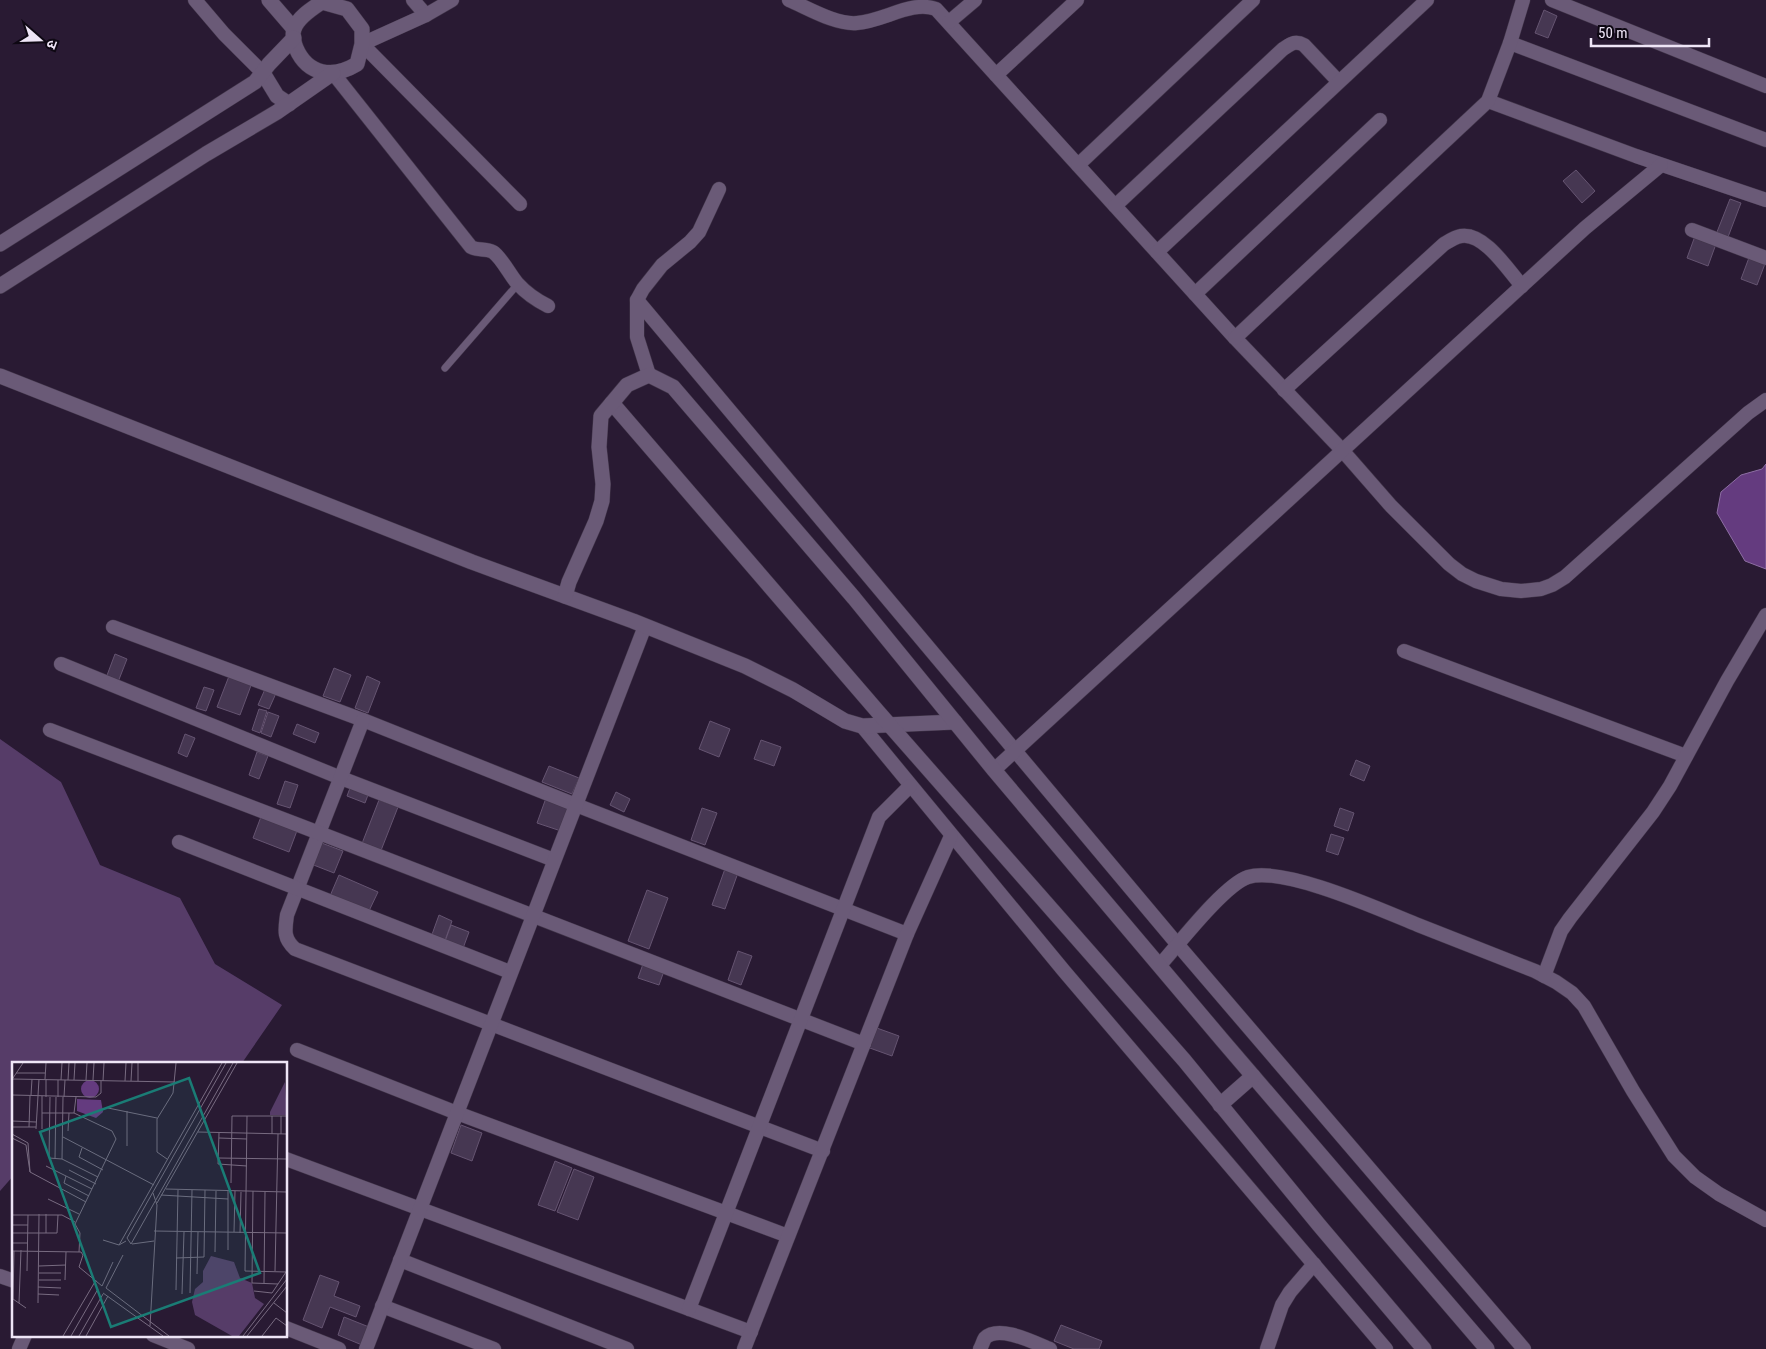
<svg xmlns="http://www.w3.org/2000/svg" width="1766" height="1349" viewBox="0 0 1766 1349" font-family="'Roboto Condensed','Noto Sans Devanagari',sans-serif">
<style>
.green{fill:#563c68}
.water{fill:#643b7f;stroke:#8d6ea3}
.building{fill:#463752;stroke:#655471}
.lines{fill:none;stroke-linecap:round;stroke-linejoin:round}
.lane-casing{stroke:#42364a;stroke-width:8}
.street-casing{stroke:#42364a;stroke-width:15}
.secondary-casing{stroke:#42364a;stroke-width:16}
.lane{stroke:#6a5a77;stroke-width:7}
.street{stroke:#6a5a77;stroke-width:14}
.secondary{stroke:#6a5a77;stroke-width:15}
.inset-road{fill:none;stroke:#786b81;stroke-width:1}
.view{fill:#1a7c75;fill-opacity:0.15;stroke:#1a7c75;stroke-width:2.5}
.inset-edge{fill:none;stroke:#eee5f6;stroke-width:2.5}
</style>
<rect width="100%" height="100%" fill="#291a33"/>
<polygon class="green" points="0,739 61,782 100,865 180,898 215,964 282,1005 242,1063 14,1063 14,1175 0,1191"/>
<polygon class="water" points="1766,464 1766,569 1745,561 1717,513 1721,492 1741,475 1762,469"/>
<g class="building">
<polygon points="1544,10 1557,16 1548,38 1535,33"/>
<polygon points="1576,170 1595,191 1582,203 1563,181"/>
<polygon points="1730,199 1741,203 1728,237 1717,232"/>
<polygon points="1695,236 1716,244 1708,266 1687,258"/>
<polygon points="1750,255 1766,261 1757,285 1741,279"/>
<polygon points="115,654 127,659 118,682 106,678"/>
<polygon points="334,668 351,675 340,702 323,696"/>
<polygon points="231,671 253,680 240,715 217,707"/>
<polygon points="367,676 380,682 368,713 355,708"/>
<polygon points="204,687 214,690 206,711 196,708"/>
<polygon points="266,687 277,691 269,709 258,705"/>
<polygon points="259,709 267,711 260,733 252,730"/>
<polygon points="268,712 279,716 271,737 261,733"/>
<polygon points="710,721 730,729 719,757 699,749"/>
<polygon points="297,724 319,733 315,743 293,734"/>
<polygon points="185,734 195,738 187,757 178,753"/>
<polygon points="761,740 781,747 774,766 754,759"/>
<polygon points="257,752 268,756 259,779 249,775"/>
<polygon points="1356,760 1370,766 1364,781 1350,775"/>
<polygon points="549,766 579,778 572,794 542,782"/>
<polygon points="285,781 298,785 290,808 277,804"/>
<polygon points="350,788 368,795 365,803 347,796"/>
<polygon points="616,792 630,799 624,812 610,805"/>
<polygon points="546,798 570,806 561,831 537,823"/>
<polygon points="379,800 398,807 380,853 361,846"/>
<polygon points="702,808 717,813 705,845 691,840"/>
<polygon points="1340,808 1354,813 1348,831 1334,826"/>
<polygon points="262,814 298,828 289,852 253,838"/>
<polygon points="1331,834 1344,838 1338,855 1326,851"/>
<polygon points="319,842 343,851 334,873 311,864"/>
<polygon points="726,866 739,870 725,909 712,905"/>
<polygon points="339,875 378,892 368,913 330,896"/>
<polygon points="647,890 668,898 649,949 628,941"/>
<polygon points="439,915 452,921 443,946 430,940"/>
<polygon points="451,925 469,932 462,951 444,944"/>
<polygon points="738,951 752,956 741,985 728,980"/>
<polygon points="643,964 664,971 659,985 638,978"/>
<polygon points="874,1027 899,1036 892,1056 867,1047"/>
<polygon points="461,1125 482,1133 472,1161 451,1153"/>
<polygon points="555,1161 572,1168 555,1211 538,1205"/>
<polygon points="574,1169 594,1177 578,1220 557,1212"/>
<polygon points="320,1275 339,1282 334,1296 360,1306 356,1317 330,1307 322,1328 303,1320"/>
<polygon points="344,1317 369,1327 362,1345 338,1335"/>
<polygon points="1061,1325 1102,1341 1099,1349 1074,1349 1054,1341"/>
</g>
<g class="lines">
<defs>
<polyline id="lane" points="445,368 518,284"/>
<g id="street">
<polyline points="195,0 224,34 263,73"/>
<polyline points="413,0 426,15"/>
<polyline points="452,0 426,15 362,44 520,204"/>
<path d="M789 0C808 8 836 25 857 23 884 21 912 0 936 9L1235 338 1342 450 1391 506 1449 564 1462 574 1476 581 1501 589 1521 591 1541 589 1552 585 1565 577 1748 413 1766 400"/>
<polyline points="1552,0 1766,86"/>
<polyline points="949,22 975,0"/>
<polyline points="1510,43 1766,140"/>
<path d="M333 73 471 247C478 251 486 248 493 252 501 257 510 275 517 283 526 293 536 300 548 306"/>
<polyline points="996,75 1077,0"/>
<polyline points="1488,101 1636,156 1766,200"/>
<polyline points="1078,165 1253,0"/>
<path d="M1115 206 1283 49C1291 44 1295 40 1304 45L1338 81"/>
<polyline points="1692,230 1766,258"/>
<polyline points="1157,252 1427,0"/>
<polyline points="1195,294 1380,120"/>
<polyline points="637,300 1178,945 1524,1349"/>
<polyline points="1235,338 1488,101 1510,43 1523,0"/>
<polyline points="649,375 637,337 637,300 643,289 662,265 690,242 699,232 719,189"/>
<path d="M1284 390 1444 244C1449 241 1455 237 1461 236 1484 232 1508 270 1522 286"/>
<polyline points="113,627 363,720 576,805 907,934"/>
<polyline points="1404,651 1686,756"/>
<polyline points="61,664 341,778 554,860"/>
<path d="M363 720 287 915C285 930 283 938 295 949L823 1151"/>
<polyline points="862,726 1064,971 1386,1349"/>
<path d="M50 730C322 833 592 939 864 1044"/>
<polyline points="994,770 1585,228 1661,165"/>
<polyline points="179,842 510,972"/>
<path d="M1160 965C1178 945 1224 885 1248 877 1284 866 1381 910 1418 925 1457 940 1496 956 1535 971L1556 982 1572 993 1584 1006 1633 1091 1674 1156 1695 1177 1719 1194 1766 1220"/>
<polyline points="1544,976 1561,931 1570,918 1653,812 1670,786 1727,681 1766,615"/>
<polyline points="297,1050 457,1113 788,1236"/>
<polyline points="286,1159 751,1332"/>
<polyline points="400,1260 627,1349"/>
<polyline points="0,1276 14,1281"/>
<polyline points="382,1306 494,1349"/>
<polyline points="689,1309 879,817 910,786"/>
<polyline points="286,1328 339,1349"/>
<polyline points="153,1335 188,1349"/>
<polyline points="19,1349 25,1335"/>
<polyline points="366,1349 645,626"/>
<polyline points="744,1349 907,934 951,836"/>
<path d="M980 1349C982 1346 983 1341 985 1338 999 1324 1035 1343 1050 1349"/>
<polyline points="1267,1349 1282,1305 1290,1292 1314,1264"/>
</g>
<g id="secondary">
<polyline points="269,0 294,29"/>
<path d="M322 2 347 9 362 29V44L357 64C334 78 308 76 296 48 294 43 292 34 294 29 298 17 313 8 322 2Z"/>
<polyline points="263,73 277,96 289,104"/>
<polyline points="0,244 255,82 269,64 294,38"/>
<polyline points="0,286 206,154 277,112 333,73"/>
<polyline points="0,376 472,562 633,621 745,666 793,690 845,721 862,726 955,722"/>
<polyline points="612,403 879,713 1184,1060 1319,1225 1424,1349"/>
<polyline points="565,596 569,582 596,521 602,501 603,484 599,447 601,416 627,385 649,375 673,387 854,598 994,770 1223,1041 1487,1349"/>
<polyline points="1220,1105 1253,1076"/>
</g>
</defs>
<use href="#lane" class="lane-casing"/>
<use href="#street" class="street-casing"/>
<use href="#secondary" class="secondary-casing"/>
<use href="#lane" class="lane"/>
<use href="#street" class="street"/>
<use href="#secondary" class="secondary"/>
</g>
<g transform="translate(12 1062)">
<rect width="275" height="275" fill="#291a33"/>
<path d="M273 20 275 53H258V50ZM199 194 222 200 228 216 240 221 243 236 252 242 227 274H220L183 253 180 240 183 227 191 220V209Z" fill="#563c68"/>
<path d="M69 27a9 9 0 1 1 18 0a9 9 0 1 1-18 0ZM65 37 89 38 91 50 84 56 65 49Z" fill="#643b7f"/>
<path class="inset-road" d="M4 11H33M1 16 11 1M0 17 163 20M33 17 34 1M49 18 50 1M56 18 57 1M62 18 63 1M74 18 75 1M81 18 82 1M91 19 92 1M113 19 114 1M119 19 120 1M126 19V1M0 33 84 35 89 31V19M19 33 20 17M34 35V17M38 35 37 96 50 97 86 115M46 35V18M52 35 53 18M96 46 145 56M30 51H62L64 35M62 51 100 69 104 77 63 162 68 171 67 190M235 54 233 209 275 210M0 59 24 60M0 65H24M17 65 18 34M24 67 27 17M30 67V34M56 69 57 51M186 70 275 72M207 71 206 102 235 104M0 72 16 81 18 110M260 72V54M269 72V54M51 75 142 123M0 76 14 83 18 110 74 140M207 76 235 77M115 84V49M70 86 67 95 91 108M206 96 275 97M43 97 44 35M50 97 51 35M155 97 145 90V57L161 31 164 1M34 104 80 127M57 108 84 122M54 114 52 121 77 134M219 121 220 54H275M154 127 275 130M241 129 240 221 266 222M275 130V161M149 133 216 137M36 137 67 152M145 141 225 1M34 152V171M0 153H50L63 160M0 163H16M142 169 275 171M222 170 223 129M0 171H45L46 153M228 171 229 130M91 178 107 183 114 179M0 181H16M119 182 115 176 214 1M119 182 221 1M120 182 142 179M107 183 210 1M216 188V129M0 189 69 190 71 193 67 205 90 224 101 200M203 190 204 129M111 193 94 226 157 274M164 196 192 195 193 128M27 204 54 203M15 209 16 153M263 209 266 72M27 211H49M185 212 186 170M27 218H49M53 218 54 190M252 221 253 130M26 225 49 226M164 228 166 128M242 229 260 231M91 231 151 274M178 231 180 128M260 231 274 210M26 232 47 233M170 232 172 170M1 237 2 189M1 237 14 246M7 241 9 188M26 241 27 152M262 241 275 251M138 264 145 143 141 131M51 274 84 218M59 274 86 227M67 274 91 232M74 274 96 234M231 274 275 217M235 274 275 224M250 274 264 256 275 264"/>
<path class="view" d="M177 16 248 211 99 265 28 70Z"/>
<rect width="275" height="275" class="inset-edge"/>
</g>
<g transform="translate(40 40) rotate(110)" stroke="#0e0813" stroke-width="4" paint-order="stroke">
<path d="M0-4L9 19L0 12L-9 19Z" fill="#eee5f6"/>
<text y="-8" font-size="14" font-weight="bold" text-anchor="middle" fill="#eee5f6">उ</text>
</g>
<path d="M1591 38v8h118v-8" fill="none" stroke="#eee5f6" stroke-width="2.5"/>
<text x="1598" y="38" font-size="15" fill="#eee5f6" stroke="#0e0813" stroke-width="4" paint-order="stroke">50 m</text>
</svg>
